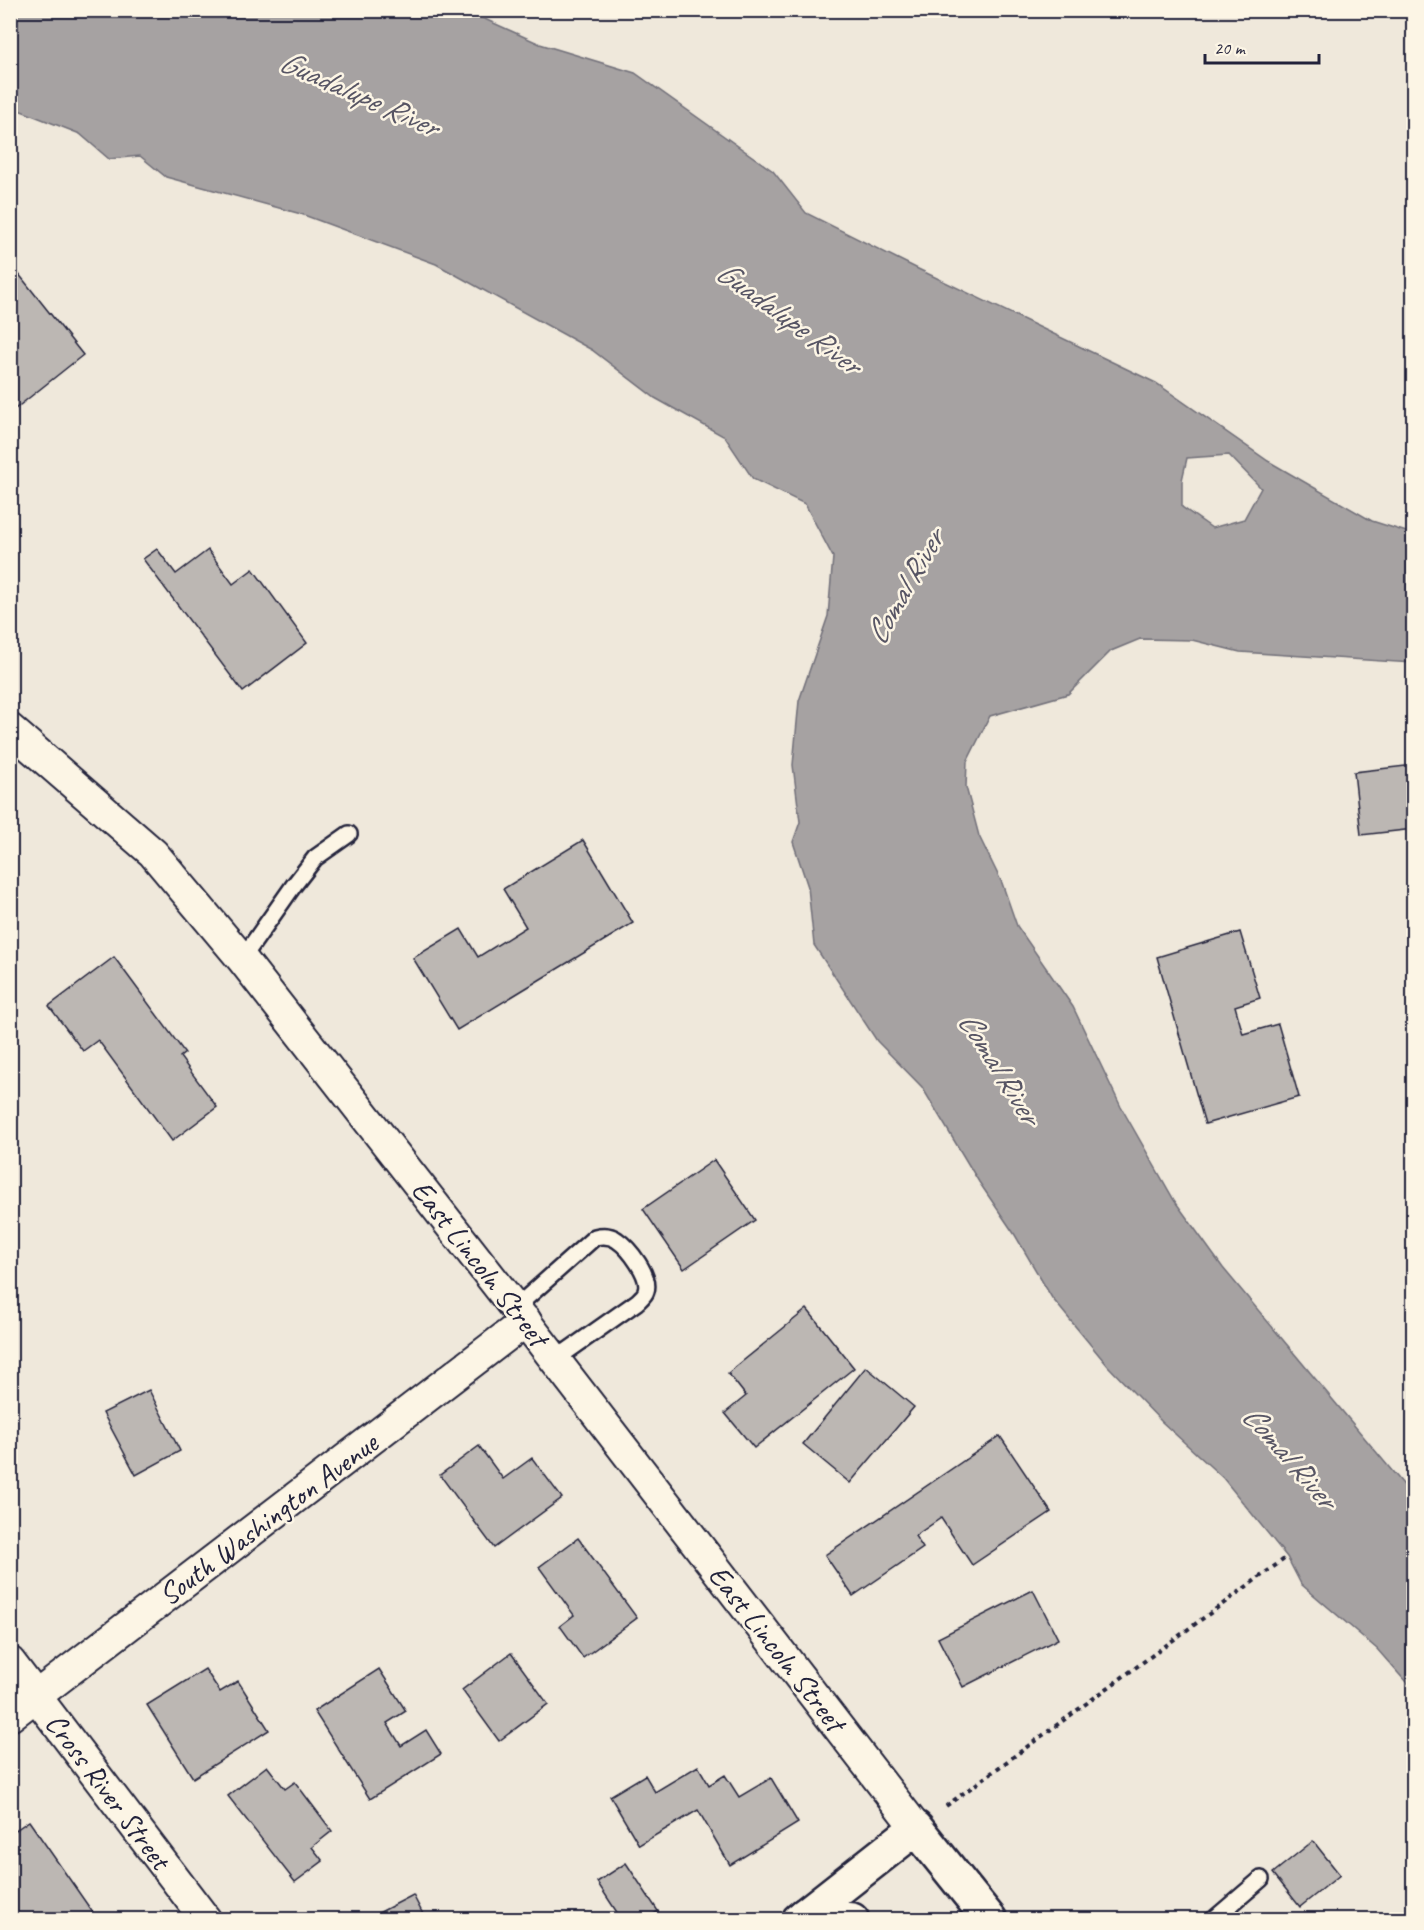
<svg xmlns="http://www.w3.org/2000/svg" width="1424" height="1930" viewBox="0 0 1424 1930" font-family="Caveat,sans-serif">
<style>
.water{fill:#a6a2a2;stroke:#716f79;stroke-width:1.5;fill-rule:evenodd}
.building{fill:#bcb7b3;stroke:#22223b;stroke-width:1.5}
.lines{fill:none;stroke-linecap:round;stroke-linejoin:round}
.service-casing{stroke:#22223b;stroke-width:20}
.minor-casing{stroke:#22223b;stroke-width:34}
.tertiary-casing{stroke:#22223b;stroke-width:38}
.path{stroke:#22223b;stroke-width:4;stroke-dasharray:4.5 4.5;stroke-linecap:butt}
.service{stroke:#fcf5e5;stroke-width:15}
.minor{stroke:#fcf5e5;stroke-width:30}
.tertiary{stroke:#fcf5e5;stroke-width:33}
.labels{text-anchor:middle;stroke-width:5;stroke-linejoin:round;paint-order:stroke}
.street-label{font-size:30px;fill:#22223b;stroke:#fcf5e5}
.water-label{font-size:32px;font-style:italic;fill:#575564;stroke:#fcf5e5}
</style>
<rect width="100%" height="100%" fill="#efe8db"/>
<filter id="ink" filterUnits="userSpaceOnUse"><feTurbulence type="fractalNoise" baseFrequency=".0167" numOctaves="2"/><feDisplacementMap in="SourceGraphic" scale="12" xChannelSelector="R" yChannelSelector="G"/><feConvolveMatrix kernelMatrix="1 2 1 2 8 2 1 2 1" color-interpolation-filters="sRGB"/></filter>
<g filter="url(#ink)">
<path class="water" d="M10 11H467L540 44 635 73 773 171 806 213 916 268 1156 383 1268 461 1372 521 1413 534V663L1240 652 1192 640 1140 639 1111 651 1068 694 990 716 967 762 966 787 979 836 1002 883 1017 926 1073 1007 1121 1107 1174 1200 1223 1268 1413 1496V1690L1377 1649 1301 1584 1287 1557 1223 1478 1162 1422 1108 1366 1052 1298 1015 1235 979 1182 922 1087 877 1041 814 945 808 887 793 842 800 822 793 765 799 701 828 616 833 557 805 504 753 479 725 437 655 398 592 350 436 264 301 214 166 177 140 156 109 159 80 134 11 107ZM1229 455 1261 488 1244 519 1212 528 1182 507V480L1187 458Z"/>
<g class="building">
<polygon points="10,263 83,355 10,413"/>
<polygon points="157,549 176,574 208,550 233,584 253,569 307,643 243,692 143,559"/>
<polygon points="1414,765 1414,829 1361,835 1354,772"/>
<polygon points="583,840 633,923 457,1030 413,958 461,929 478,957 526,927 503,889"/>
<polygon points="1240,932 1260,998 1235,1006 1243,1034 1278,1024 1299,1097 1205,1124 1157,957"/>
<polygon points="114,957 185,1053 180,1057 217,1107 172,1141 98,1040 83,1051 49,1006"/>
<polygon points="714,1160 755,1220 684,1269 643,1209"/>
<polygon points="807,1309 854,1368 754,1448 725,1413 746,1396 728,1373"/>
<polygon points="866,1367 914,1407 850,1483 803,1444"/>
<polygon points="149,1390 180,1451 136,1475 103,1413"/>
<polygon points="1000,1436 1051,1512 972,1565 941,1518 915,1536 923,1548 853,1596 825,1555"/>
<polygon points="479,1446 503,1479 532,1458 562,1498 494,1548 440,1475"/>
<polygon points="578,1538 637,1618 583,1658 560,1626 574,1615 539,1567"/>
<polygon points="1033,1590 1058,1639 963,1687 938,1638"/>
<polygon points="511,1653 548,1704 499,1741 462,1690"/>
<polygon points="205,1669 220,1692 238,1681 269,1730 193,1778 147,1705"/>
<polygon points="379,1669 406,1711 387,1723 401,1746 426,1730 441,1754 370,1799 314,1711"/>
<polygon points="267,1766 285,1789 295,1782 332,1831 312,1847 323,1861 295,1882 228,1796"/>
<polygon points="698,1766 709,1785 725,1775 739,1797 771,1778 798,1823 730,1865 698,1810 639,1845 610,1796 645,1775 655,1792"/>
<polygon points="29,1821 98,1920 14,1920 10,1915 10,1834"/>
<polygon points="1313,1841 1340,1875 1300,1907 1273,1873"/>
<polygon points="626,1863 658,1911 645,1920 622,1920 597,1882"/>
<polygon points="413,1895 426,1920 365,1920"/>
</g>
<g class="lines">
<defs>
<g id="service">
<polyline points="242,959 294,885 315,858 349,834"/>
<path d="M515 1308 595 1237C603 1235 610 1235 617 1240 629 1248 651 1276 646 1291 645 1295 640 1299 637 1302L556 1359"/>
<polyline points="1213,1920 1261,1879"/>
</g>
<g id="minor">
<polyline points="10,729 153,853 242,959 515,1308 916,1828"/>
<polyline points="10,1662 206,1920"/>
<polyline points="10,1716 526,1321"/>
</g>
<g id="tertiary">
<polyline points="805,1915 852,1920"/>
<polyline points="799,1920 916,1828 990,1920"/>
</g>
</defs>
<use href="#service" class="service-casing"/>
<use href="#minor" class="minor-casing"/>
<use href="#tertiary" class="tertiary-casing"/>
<polyline class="path" points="946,1806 1287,1557"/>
<use href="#service" class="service"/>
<use href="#minor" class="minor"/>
<use href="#tertiary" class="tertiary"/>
</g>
</g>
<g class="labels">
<g class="street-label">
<text transform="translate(480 1263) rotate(52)" y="10">East Lincoln Street</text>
<text transform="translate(268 1519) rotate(-37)" y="10">South Washington Avenue</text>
<text transform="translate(777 1648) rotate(52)" y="10">East Lincoln Street</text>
<text transform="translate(108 1791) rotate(53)" y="10">Cross River Street</text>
</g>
<g class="water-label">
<text transform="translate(359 93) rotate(24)" y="11">Guadalupe River</text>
<text transform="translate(789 317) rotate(36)" y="11">Guadalupe River</text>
<text transform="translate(904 587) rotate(-60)" y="11">Comal River</text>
<text transform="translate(1000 1067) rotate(58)" y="11">Comal River</text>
<text transform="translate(1290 1456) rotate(49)" y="11">Comal River</text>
</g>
</g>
<rect width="1424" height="1930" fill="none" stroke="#fcf5e5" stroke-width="36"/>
<rect x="18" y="18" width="1388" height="1894" fill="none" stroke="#22223b" stroke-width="2" filter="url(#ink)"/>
<path d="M1205 54v9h114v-9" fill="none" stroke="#22223b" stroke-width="3"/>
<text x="1214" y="54" font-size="18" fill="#22223b" stroke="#fcf5e5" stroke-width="4.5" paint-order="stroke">20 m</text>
</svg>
